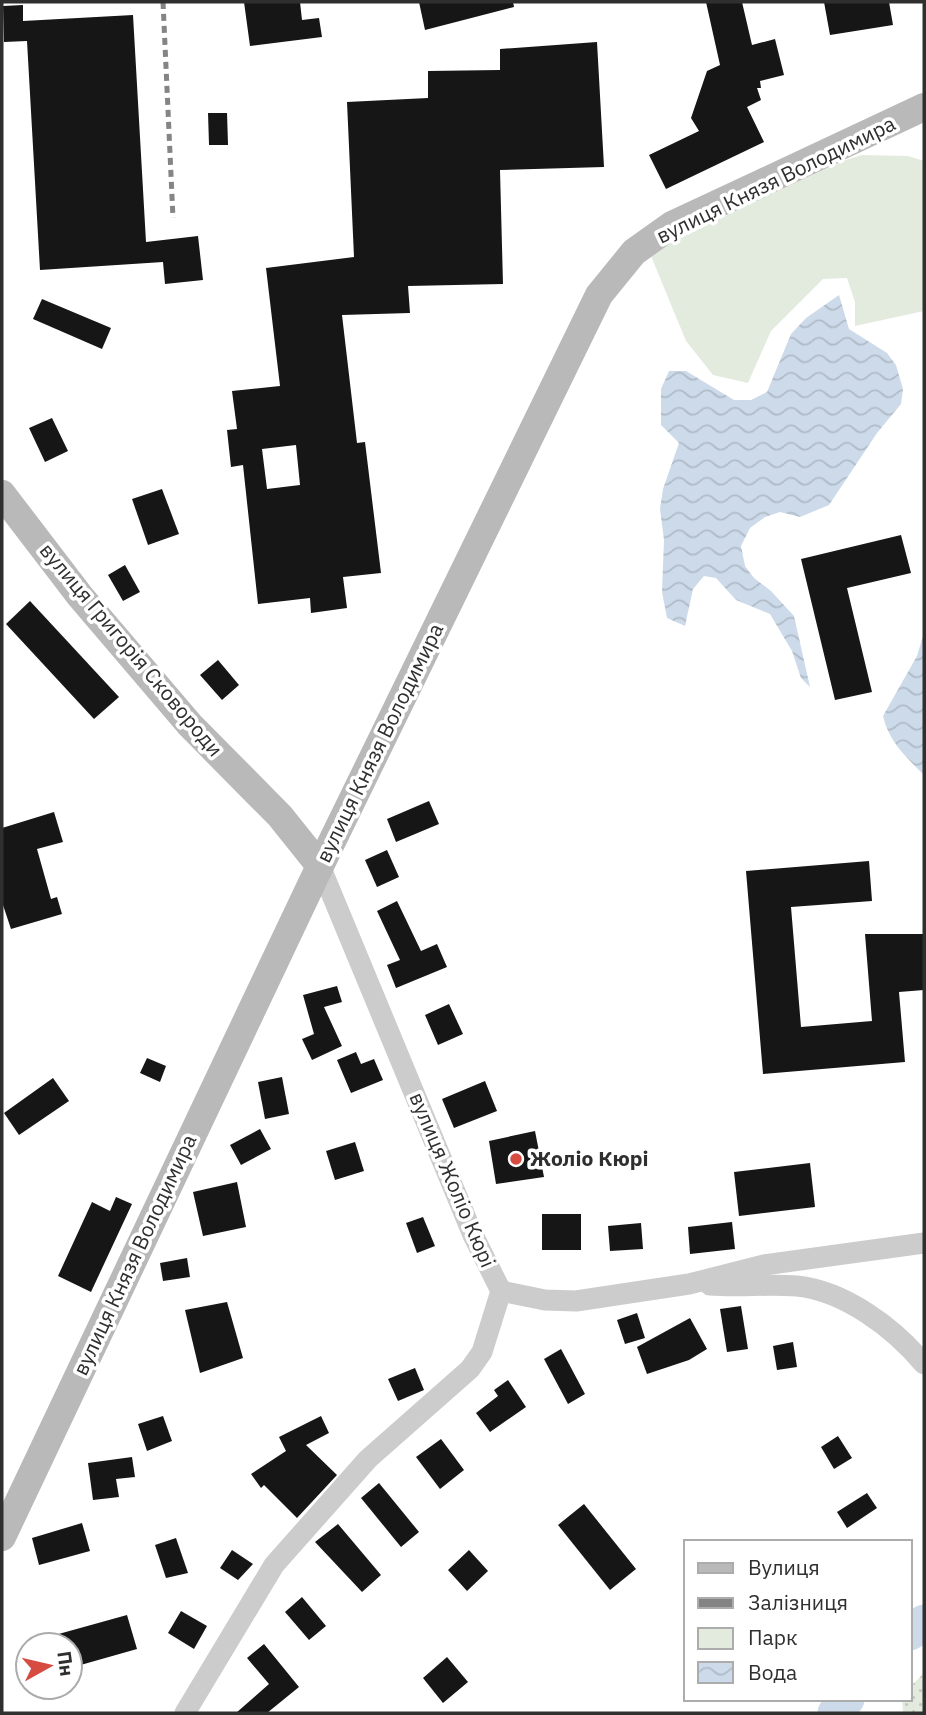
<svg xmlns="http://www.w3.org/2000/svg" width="926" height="1715" viewBox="0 0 926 1715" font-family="'IBM Plex Sans',sans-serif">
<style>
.green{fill:#e3ebde}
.park{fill:url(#park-dots)}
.water{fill:url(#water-waves)}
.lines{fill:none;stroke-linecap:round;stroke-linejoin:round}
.river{stroke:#ccdae9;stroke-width:35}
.building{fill:#161616;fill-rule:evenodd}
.street{stroke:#ccc;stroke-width:21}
.secondary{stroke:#b9b9b9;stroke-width:28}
.rail{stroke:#848484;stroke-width:5;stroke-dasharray:7 5;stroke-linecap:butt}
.poi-dot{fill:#d74c41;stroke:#fff;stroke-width:2.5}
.labels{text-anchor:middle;stroke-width:7;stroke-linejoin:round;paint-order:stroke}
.street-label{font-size:21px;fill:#2f2f2f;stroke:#fff}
.poi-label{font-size:21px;font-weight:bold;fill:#2f2f2f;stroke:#fff;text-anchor:start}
</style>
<defs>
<pattern id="park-dots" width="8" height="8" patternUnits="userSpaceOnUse" patternTransform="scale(1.75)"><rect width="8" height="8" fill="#e3ebde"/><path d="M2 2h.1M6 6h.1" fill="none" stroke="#c3cabf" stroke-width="1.8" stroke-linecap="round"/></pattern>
<pattern id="water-waves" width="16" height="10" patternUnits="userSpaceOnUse" patternTransform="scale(1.75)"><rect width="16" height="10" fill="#ccdae9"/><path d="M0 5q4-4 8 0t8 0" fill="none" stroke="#b0bbc8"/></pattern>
</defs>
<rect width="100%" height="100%" fill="#fff"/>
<polygon class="green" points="862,155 908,156 924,161 924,311 855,326 855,302 847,278 823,279 771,331 748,383 713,375 686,341 651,256 672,242 829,165"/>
<polygon class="park" points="924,1673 924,1713 903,1713 902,1699 910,1699 910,1687"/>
<g class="water">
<polygon points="839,295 849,329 887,353 896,365 903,389 901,404 877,433 829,505 800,517 780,512 765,517 750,528 741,546 745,566 754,578 771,591 794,616 810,687 801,678 792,651 770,614 736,600 716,578 704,576 693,589 685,626 667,618 662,592 664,540 660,509 663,489 679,443 661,425 661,389 669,371 686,371 734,400 751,400 767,392 791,334 806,318"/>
<path d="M924 633V775C906 757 889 742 883 716L917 656Z"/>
</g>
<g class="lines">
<g class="river">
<polyline points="910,1633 924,1622"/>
<polyline points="835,1713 847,1699"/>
</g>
</g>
<g class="building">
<polygon points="244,2 300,2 302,20 319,18 322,37 250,46"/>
<polygon points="419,2 513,2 514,7 425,30"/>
<polygon points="706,2 742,2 752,45 775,39 784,75 760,81 761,88 757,88 761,100 747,107 764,142 666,189 649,155 699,131 691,118 707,71 720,65"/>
<polygon points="824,2 889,2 893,25 830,35"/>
<polygon points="23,5 23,21 133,15 146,242 198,236 203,280 165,284 163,262 40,270 27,41 4,42 3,6"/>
<path d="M597 42 604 167 500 170 503 284 408 286 410 313 342 315 357 443 365 442 381 573 343 577 347 608 311 613 310 598 258 604 243 465 231 467 227 430 237 429 232 391 280 386 266 268 354 257 347 102 428 98V71L500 70V49ZM296 445 300 485 267 489 262 449Z"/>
<polygon points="208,113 227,113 228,145 209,145"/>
<polygon points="42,299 111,328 102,349 33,319"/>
<polygon points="52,418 68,451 45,462 29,428"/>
<polygon points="162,489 179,534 148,545 132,499"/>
<polygon points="901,535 911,573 847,588 872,692 835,700 801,559"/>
<polygon points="125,565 140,592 123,601 108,575"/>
<polygon points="30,601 119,697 94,719 6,624"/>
<polygon points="218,660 239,685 222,700 200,675"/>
<polygon points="429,801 439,824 396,842 387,819"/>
<polygon points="54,812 63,842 37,849 51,899 57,897 62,914 11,929 2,902 2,828"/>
<polygon points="387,850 399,877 377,887 365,860"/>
<polygon points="869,861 872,901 791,907 801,1027 872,1021 865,934 924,934 924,990 899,992 905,1062 763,1074 746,871"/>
<polygon points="397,901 421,951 437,944 447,967 396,988 387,965 400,960 377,911"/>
<polygon points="337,986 342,1002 324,1007 342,1046 312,1060 302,1039 314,1034 303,995"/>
<polygon points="449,1004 463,1034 438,1045 425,1015"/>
<polygon points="356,1052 361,1064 374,1059 383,1080 351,1093 337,1060"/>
<polygon points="147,1058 166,1066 160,1082 140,1073"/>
<polygon points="282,1077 289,1114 265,1119 258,1082"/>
<polygon points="53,1078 69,1101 19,1135 4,1113"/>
<polygon points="485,1081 497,1111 454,1128 442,1099"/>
<polygon points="260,1129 271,1149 241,1165 230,1145"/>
<polygon points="535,1131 544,1177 496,1184 489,1141"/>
<polygon points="355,1142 364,1171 335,1180 326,1151"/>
<polygon points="810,1163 815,1207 739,1216 734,1172"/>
<polygon points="237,1182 246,1227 203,1236 193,1192"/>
<polygon points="116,1197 132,1204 91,1292 58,1276 92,1202 110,1211"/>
<rect x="542" y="1214" width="39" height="36"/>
<polygon points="423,1217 435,1246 417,1253 406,1223"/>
<polygon points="732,1222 735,1249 690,1254 688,1227"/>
<polygon points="641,1223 643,1249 610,1251 608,1226"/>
<polygon points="187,1258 190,1277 163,1281 160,1263"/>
<polygon points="227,1302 243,1358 200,1373 185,1310"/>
<polygon points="741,1306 748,1349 727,1352 720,1309"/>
<polygon points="637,1313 645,1338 625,1344 617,1320"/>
<polygon points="690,1318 707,1349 689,1360 647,1374 637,1347"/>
<polygon points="793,1342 797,1367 777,1370 773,1346"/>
<polygon points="561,1349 585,1394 568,1404 544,1359"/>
<polygon points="415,1368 424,1390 398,1401 388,1379"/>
<polygon points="508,1380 526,1407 490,1432 476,1413 498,1396 494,1390"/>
<polygon points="163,1416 172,1441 147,1451 138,1424"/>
<polygon points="321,1416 329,1433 306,1445 337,1475 297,1518 264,1485 261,1488 251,1474 286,1451 279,1437"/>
<polygon points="838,1436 852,1458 834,1469 821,1447"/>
<polygon points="441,1439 464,1470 440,1489 416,1457"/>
<polygon points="132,1457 135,1477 116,1479 119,1497 93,1500 88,1463"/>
<polygon points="379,1483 419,1532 401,1547 361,1498"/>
<polygon points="867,1493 877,1508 847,1528 837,1512"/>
<polygon points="584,1504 636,1569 610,1590 558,1525"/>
<polygon points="82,1523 90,1551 39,1565 32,1538"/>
<polygon points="338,1524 381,1575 362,1592 315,1542"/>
<polygon points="176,1538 188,1573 166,1578 155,1545"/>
<polygon points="232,1550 253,1564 238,1580 220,1568"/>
<polygon points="469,1550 488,1571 467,1591 448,1570"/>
<polygon points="302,1597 326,1626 309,1640 285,1612"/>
<polygon points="181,1611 207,1626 194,1649 168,1633"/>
<polygon points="127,1615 137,1649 70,1668 70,1645 38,1645 37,1640"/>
<polygon points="264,1644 299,1687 267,1713 236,1713 269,1684 247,1658"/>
<polygon points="447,1657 468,1682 443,1703 423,1678"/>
</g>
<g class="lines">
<g class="street">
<polyline points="320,866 473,1235 501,1291 545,1300 576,1301 689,1284 764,1265 924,1243"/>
<path d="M710 1285C738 1287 768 1284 797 1286 845 1291 894 1328 924 1364"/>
<polyline points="185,1713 274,1565 368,1459 470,1369 482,1352 501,1291"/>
</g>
<g class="secondary">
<polyline points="2,494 80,596 190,725 280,816 320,866"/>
<polyline points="2,1537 320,866 599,295 634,252 672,225 924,107"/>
</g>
<polyline class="rail" points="163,2 173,218"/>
</g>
<circle class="poi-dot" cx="516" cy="1159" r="7"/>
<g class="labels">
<g class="street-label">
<text transform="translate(776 180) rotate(-26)" y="7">вулиця Князя Володимира</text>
<text transform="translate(131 650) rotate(50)" y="7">вулиця Григорія Сковороди</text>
<text transform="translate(380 743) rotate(-64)" y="7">вулиця Князя Володимира</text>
<text transform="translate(452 1180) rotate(67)" y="7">вулиця Жоліо Кюрі</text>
<text transform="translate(135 1255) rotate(-65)" y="7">вулиця Князя Володимира</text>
</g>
<g class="poi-label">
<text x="530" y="1166">Жоліо Кюрі</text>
</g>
</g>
<rect width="926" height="1715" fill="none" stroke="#2f2f2f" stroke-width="7"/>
<rect x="684" y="1540" width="228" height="161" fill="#ffffff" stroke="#acacac" stroke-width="2"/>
<rect x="698" y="1563" width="35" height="10" fill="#b9b9b9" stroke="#acacac" stroke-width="2"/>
<text x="748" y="1575" font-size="21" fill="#2f2f2f">Вулиця</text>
<rect x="698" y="1598" width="35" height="10" fill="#848484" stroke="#acacac" stroke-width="2"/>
<text x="748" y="1610" font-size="21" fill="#2f2f2f">Залізниця</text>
<rect x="698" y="1628" width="35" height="21" fill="#e3ebde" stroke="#acacac" stroke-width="2"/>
<text x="748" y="1645" font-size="21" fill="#2f2f2f">Парк</text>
<rect x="698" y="1662" width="35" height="21" fill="url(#water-waves)" stroke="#acacac" stroke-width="2"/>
<text x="748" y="1680" font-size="21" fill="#2f2f2f">Вода</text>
<g transform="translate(49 1666) rotate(82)"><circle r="33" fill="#ffffff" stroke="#acacac" stroke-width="2"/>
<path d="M0-5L12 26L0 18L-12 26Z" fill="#d74c41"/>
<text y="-10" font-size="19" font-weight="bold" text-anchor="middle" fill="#2f2f2f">Пн</text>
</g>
</svg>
